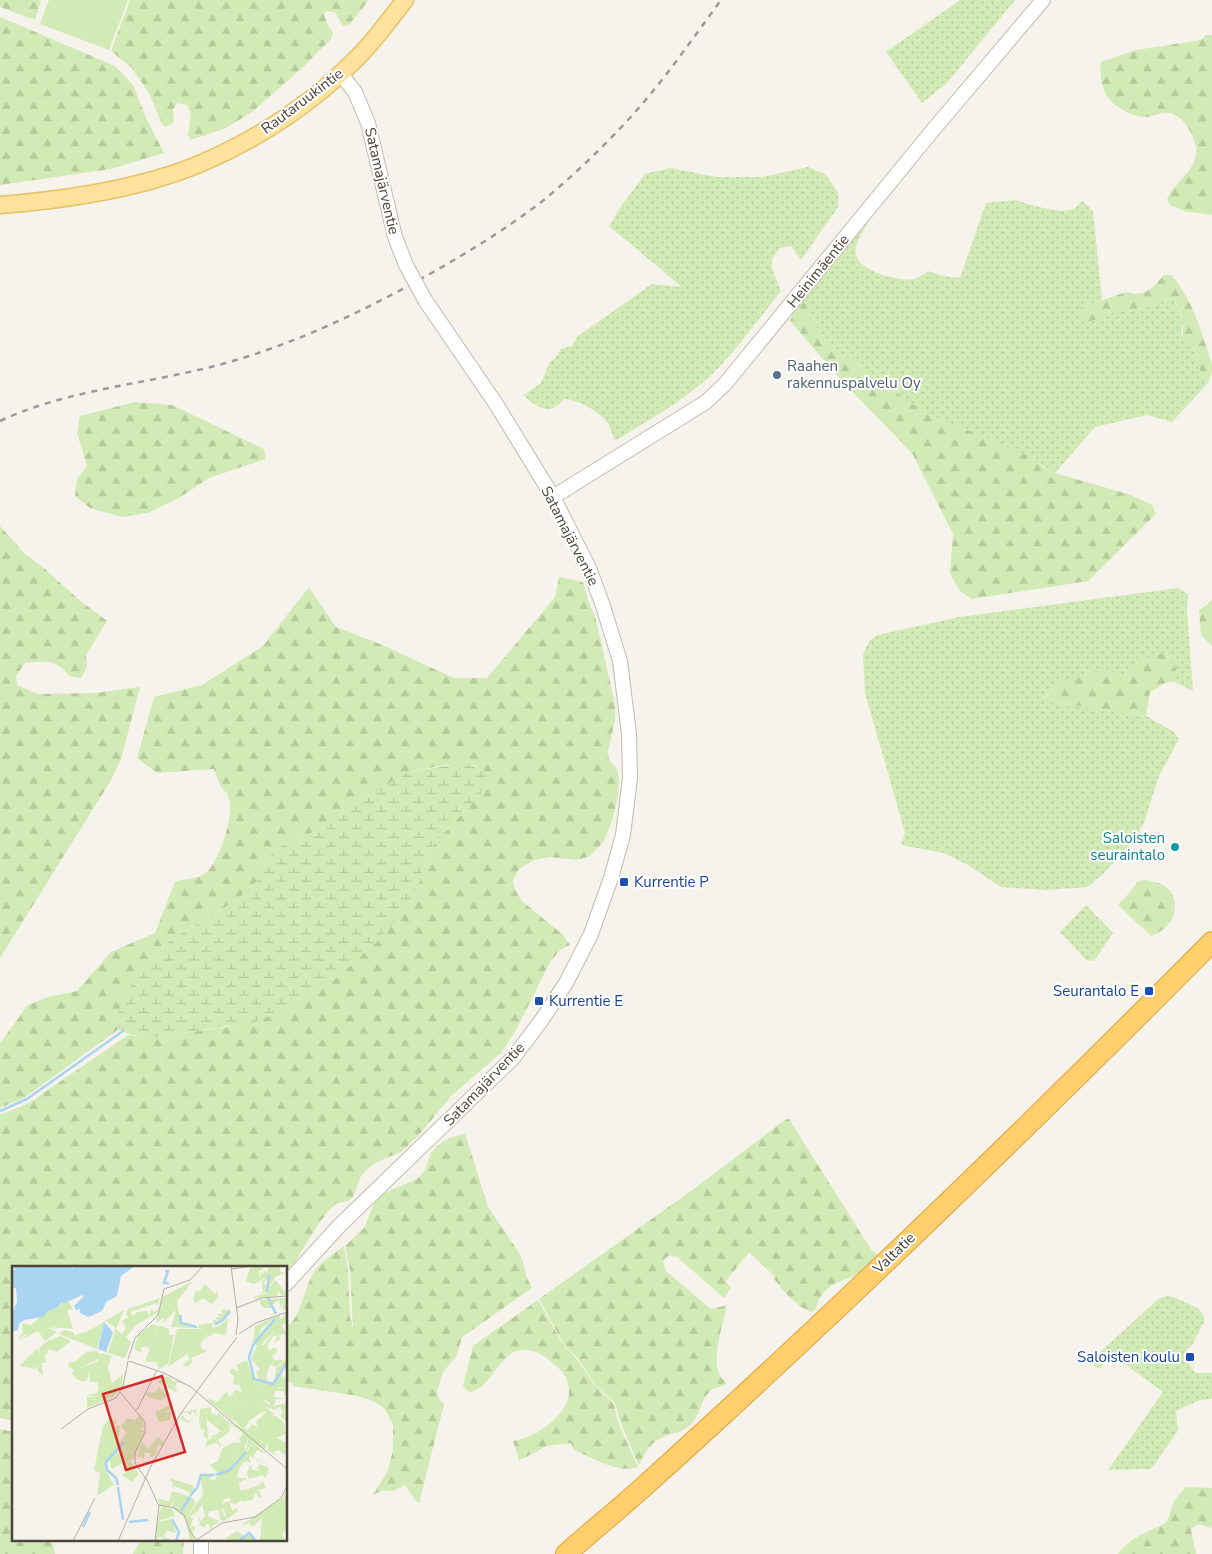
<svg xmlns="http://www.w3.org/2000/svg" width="1212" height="1554" viewBox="0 0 1212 1554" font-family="'Nunito Sans',sans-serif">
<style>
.grass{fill:url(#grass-dots)}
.forest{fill:url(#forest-firs)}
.wetland{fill:url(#wetland-marsh)}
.pitch{fill:#d2eab5}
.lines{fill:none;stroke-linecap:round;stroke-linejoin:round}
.stream{stroke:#a9d4f2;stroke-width:2.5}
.minor-casing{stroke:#c2bbae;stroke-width:16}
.major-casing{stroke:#e6c16a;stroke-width:19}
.highway-casing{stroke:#e0a43c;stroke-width:22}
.minor{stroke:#fff;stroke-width:14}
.major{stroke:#ffe39c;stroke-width:16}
.highway{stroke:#ffcf6e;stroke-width:20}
.rail{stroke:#9a9a9a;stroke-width:2.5;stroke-dasharray:6 6;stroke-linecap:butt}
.minor-bridge-casing{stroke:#c2bbae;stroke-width:16;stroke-linecap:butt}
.minor-bridge{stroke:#fff;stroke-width:14}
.service-dot{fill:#5c6f8a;stroke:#fff;stroke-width:2}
.culture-dot{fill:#0f9aa8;stroke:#fff;stroke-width:2}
.transit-dot{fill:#1a4fb4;stroke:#fff;stroke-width:2}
.labels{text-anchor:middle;stroke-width:4;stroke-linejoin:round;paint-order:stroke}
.street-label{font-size:15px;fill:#4b4439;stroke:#fff}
.service-label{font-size:15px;fill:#4e5e75;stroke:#fff;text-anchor:start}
.culture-label{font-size:15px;fill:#0d838f;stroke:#fff;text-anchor:end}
.transit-label{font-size:15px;fill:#164399;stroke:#fff;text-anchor:start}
.inset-river{fill:none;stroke:#a9d4f2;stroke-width:2.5}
.inset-road{fill:none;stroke:#b2ada4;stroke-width:1}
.view{fill:#d62828;fill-opacity:0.15;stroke:#d62828;stroke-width:2.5}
.inset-edge{fill:none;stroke:#4b4439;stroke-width:2.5}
</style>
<defs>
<pattern id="grass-dots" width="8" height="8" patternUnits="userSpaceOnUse" patternTransform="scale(1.25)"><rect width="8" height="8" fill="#d2eab5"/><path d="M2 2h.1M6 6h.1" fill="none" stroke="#b6ca9c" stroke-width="1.8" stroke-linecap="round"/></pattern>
<pattern id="forest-firs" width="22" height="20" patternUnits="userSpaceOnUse" patternTransform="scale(1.25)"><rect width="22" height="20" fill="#d2eab5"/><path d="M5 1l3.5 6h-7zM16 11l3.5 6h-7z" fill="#b6ca9c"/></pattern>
<pattern id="wetland-marsh" width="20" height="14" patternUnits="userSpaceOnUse" patternTransform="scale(1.25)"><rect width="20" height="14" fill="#d2eab5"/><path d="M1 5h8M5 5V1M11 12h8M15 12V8" fill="none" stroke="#b6ca9c"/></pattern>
</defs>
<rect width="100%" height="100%" fill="#f6f3ec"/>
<g class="grass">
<polygon points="960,0 1015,0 947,83 922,103 886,52"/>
<path d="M808 167 825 174 838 192V207L801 260 791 246 780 248 772 259V269L781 291C759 318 735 353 710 376 682 402 647 421 615 441 613 436 611 430 609 425 601 412 579 400 564 399 561 402 557 406 554 408 544 413 529 402 524 395L541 383 550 362 555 358 561 349 572 346 578 336 652 284 682 287 609 226 622 205 645 174 670 168 717 177H763Z"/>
<path d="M1015 200C1029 204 1060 215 1073 209 1077 207 1080 203 1082 201L1093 211 1102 300 1080 308 1107 313 1132 310 1174 299 1183 322 1181 335 1195 349 1200 370 1208 383 1172 422 1147 415 1095 427 1055 473C1047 469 1040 463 1032 459 997 442 961 428 925 414L916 406 829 344 819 332 808 307 800 297 870 219C865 229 853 243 856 255 860 272 900 282 915 279 919 278 924 273 928 271L943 276 960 278 986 203Z"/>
<polygon points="1178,588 1188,594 1187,611 1193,691 1175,682 1174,666 1137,662 1123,675 1107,671 1093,671 1058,684 1044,698 1053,702 1146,716 1174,732 1179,739 1159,776 1145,820 1136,838 1103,874 1087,887 1045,890 1001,887 968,865 944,853 901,845 905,833 865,693 863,655 869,641 878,635 959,617"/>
<polygon points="1086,905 1113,933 1094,961 1086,960 1060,932"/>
<polygon points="1166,1296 1174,1297 1199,1309 1204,1316 1204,1322 1191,1347 1187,1348 1186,1360 1196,1373 1212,1373 1212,1399 1200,1400 1176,1411 1178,1431 1151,1469 1108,1470 1163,1392 1111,1354 1101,1368 1095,1367 1092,1360 1158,1299"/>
</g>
<g class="forest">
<polygon points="0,0 41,0 35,20 0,7"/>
<polygon points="130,0 369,0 349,25 343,26 335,12 327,11 324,14 327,24 333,32 331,39 302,68 252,112 224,129 190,140 188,135 191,114 187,105 178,103 173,109 174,122 166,127 162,124 149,93 131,67 111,51"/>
<polygon points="0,17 115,66 133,85 147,120 164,153 111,169 0,185"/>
<path d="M1205 35H1212V215L1184 211 1170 205 1167 200C1173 181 1198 172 1196 148 1195 136 1184 118 1173 114 1164 110 1155 116 1146 117 1133 117 1118 109 1109 99 1102 92 1099 71 1101 62L1136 50 1195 41 1203 39Z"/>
<path d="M1164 275H1171C1192 297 1203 336 1212 364V372L1208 383 1200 370 1195 349C1177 338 1184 340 1183 323 1182 315 1177 306 1174 299L1132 310 1107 313 1094 320 1083 323 1080 308 1126 292 1136 294 1144 293 1153 287Z"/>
<polygon points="800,297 808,307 819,332 829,344 916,406 925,414 993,440 1036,460 1043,467 1055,473 1128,494 1152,505 1156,514 1088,581 972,599 960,591 950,574 953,534 912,453 841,380 790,321"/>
<polygon points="135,402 172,405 264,449 266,459 209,478 179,498 148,513 122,517 90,508 75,496 77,479 87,466 77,433 80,416"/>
<path d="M0 526 25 554 44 568 78 599 107 621 86 655 87 667 81 678 69 676C56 658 45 661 25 663L16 676 17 685 38 694 96 693 140 687 121 759 110 782 0 958Z"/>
<path d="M559 577 583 582 590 606 595 616 615 704V720L608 751 609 760 617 769 619 778 618 796 613 818 604 841 590 856 577 860 550 857 534 860 519 869 513 881 515 890 522 901 562 934 570 945 560 950 550 962 516 1030 501 1053 452 1095 419 1135 401 1152 377 1162 367 1169 361 1176 353 1197 348 1201 337 1203 331 1208 319 1223 295 1262 286 1272V1268H14V1421L0 1418V1115L29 1103 128 1035 143 1037H157L233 1026 360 956 382 937 418 886 430 849 481 793 475 765H446L408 772 350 807 334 821 317 831 288 842 274 851 266 861 256 882 237 900 163 945 156 959 137 978 118 1015 119 1029 24 1098 0 1108V1043L28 1005 48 997 77 991 111 952 155 933 175 882C184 878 196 880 204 874 219 865 236 812 228 796 227 792 223 790 221 787 218 781 216 774 214 769L157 773 137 758 154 697 202 685 263 646 309 587 336 627 380 644 454 678H487L555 597Z"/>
<polygon points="1212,599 1212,646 1201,635 1199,610 1207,605"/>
<polygon points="1166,652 1176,668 1175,682 1165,683 1150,692 1146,716 1053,702 1044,699 1058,684 1093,671 1107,671 1123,674 1137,662"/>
<path d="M1148 880C1153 882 1162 883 1166 887 1176 894 1177 910 1172 919 1168 927 1159 933 1151 936L1118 905 1131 891 1138 881Z"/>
<path d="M786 1119H789L872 1251 878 1255C872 1261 866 1271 858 1274 834 1286 826 1281 815 1310L811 1312C795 1306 784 1291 774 1279V1276L749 1252 726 1281 731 1288 724 1298 677 1257 668 1256 663 1261 666 1271 711 1309 727 1305C723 1323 712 1357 719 1374 721 1377 724 1381 726 1384 721 1388 713 1387 709 1392 700 1401 700 1417 689 1426 684 1430 677 1433 671 1434 651 1441 647 1448 639 1466L620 1421 615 1403 595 1384 579 1360 563 1343 539 1299 691 1191Z"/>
<path d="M465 1133 488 1207 516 1248 522 1259 527 1278 532 1288 462 1337 456 1357 443 1372 437 1391 439 1399 444 1404 419 1503 416 1501 405 1485 393 1491 383 1490 372 1495 387 1473 393 1451V1424L384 1408 373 1401 358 1396 293 1386 292 1382 286 1383V1326C301 1321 304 1286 314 1272 322 1261 333 1254 344 1246L348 1271 350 1317 353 1327 350 1271 345 1246 364 1228 374 1204 382 1194 417 1179 425 1170 431 1153 437 1146 447 1139Z"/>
<path d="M538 1300 562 1343 578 1361 594 1384 614 1404 618 1422 638 1467C617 1474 593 1458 574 1450L571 1443 547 1446 518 1461V1456L513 1441C536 1438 576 1411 568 1384 566 1373 557 1367 549 1360 542 1354 531 1349 521 1350 498 1353 491 1390 469 1392L463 1386 473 1346Z"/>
<polygon points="0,1429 14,1432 14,1540 52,1540 55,1554 0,1554"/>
<path d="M1186 1487 1212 1488V1528L1199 1524 1191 1529 1196 1554H1118C1130 1537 1149 1532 1167 1522L1174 1501Z"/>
<polygon points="141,1540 184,1540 183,1554 133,1554"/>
</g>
<path class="wetland" d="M458 764C471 765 481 765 489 776L481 793 430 849 418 886 397 918 382 937 337 978 288 1009 255 1022 157 1037C143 1037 131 1037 119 1029L118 1015 124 995 137 978 156 959 163 945 237 900 256 882 266 861 274 851 288 842 317 831 334 821 350 807 408 772Z"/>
<polygon class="pitch" points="49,0 128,0 109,50 40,24"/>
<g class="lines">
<polyline class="stream" points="0,1111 27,1099 123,1031"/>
<defs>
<g id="minor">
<polyline points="341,74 355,92 368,123 395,237 406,265"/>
<polyline points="553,497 706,402 725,384 933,130 1043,0"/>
<polyline points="286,1284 340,1225 513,1058 541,1021 566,983 591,934 611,878 623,835 630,778 629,734 620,661 603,606 589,568 553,497 496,404 425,300"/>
<polyline points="201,1554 201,1540"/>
</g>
<path id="major" d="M0 205C52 201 103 194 153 180 226 160 301 114 354 61 373 43 389 20 405 0"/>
<path id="highway" d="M566 1554C594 1529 623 1506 650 1481 843 1307 1029 1126 1212 942"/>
</defs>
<use href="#minor" class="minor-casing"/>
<use href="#major" class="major-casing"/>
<use href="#highway" class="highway-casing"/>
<use href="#minor" class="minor"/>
<use href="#major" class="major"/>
<use href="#highway" class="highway"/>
<path class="rail" d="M0 421C71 388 151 384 226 363 286 346 342 321 397 292 447 265 495 237 540 203 571 178 601 149 628 120 662 83 691 41 721 0"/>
<defs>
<polyline id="minor-bridge" points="406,265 425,300"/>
</defs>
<use href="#minor-bridge" class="minor-bridge-casing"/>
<use href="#minor-bridge" class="minor-bridge"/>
</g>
<circle class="service-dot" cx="777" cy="375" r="5"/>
<circle class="culture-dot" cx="1175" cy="847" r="5"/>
<g class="transit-dot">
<rect x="619" y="877" width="10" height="10" rx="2.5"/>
<rect x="1144" y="986" width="10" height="10" rx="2.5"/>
<rect x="534" y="996" width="10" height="10" rx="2.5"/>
<rect x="1185" y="1352" width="10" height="10" rx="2.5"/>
</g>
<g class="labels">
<g class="street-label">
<text transform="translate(302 101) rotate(-37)" y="5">Rautaruukintie</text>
<text transform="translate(382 181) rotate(77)" y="5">Satamajärventie</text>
<text transform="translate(818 271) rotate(-51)" y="5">Heinimäentie</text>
<text transform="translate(570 536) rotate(63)" y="5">Satamajärventie</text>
<text transform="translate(484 1084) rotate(-46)" y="5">Satamajärventie</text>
<text transform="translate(894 1253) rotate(-44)" y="5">Valtatie</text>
</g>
<g class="service-label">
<text x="787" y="371">Raahen<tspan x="787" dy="17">rakennuspalvelu Oy</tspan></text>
</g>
<g class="culture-label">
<text x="1165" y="843">Saloisten<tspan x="1165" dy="17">seuraintalo</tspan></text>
</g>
<g class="transit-label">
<text x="634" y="887">Kurrentie P</text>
<text x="1139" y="996" text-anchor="end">Seurantalo E</text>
<text x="549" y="1006">Kurrentie E</text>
<text x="1180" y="1362" text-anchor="end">Saloisten koulu</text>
</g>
</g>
<g transform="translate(12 1266)">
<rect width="275" height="275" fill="#f6f3ec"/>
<path d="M216 53 214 69 202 67 195 71 192 63 186 62V59L201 57 200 62 205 61ZM222 110 247 127 242 120 246 116 255 118 251 124 259 129V118L267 111 273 115 270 121H262V131L275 133H258L259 137 250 133 259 142 257 143 244 133 203 140 194 132 205 136 215 125 217 132 224 123 230 127 227 119 221 118ZM147 121 155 129 149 135 134 130 136 126 142 127ZM157 139 159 144 152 146H159L158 154 147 156 143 146ZM202 143 201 144 202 143 215 154 232 163 236 164 238 159V165L246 162 249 165 246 169 238 166 253 184 236 173 233 180 220 185 226 192 218 204 206 208 198 199 206 195 211 182 222 176 229 177 227 173 231 167ZM160 225 179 231 184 236 174 253 160 241 163 231 158 241 148 239 146 232 157 236Z" fill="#d2eab5"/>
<path d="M267 0 269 7 272 6 275 7V12L273 7 263 11 257 22 254 13 252 17 256 23 255 25 245 31 254 27 263 14 275 28 270 30 266 25 265 30 243 33 242 30 244 31 252 26 247 28 251 25 250 16 253 11 249 14V5L252 9 251 5 256 6V2ZM181 15 165 35 169 58 184 62 159 61 164 44 150 58 153 51 144 57 150 31ZM148 32 146 40 145 37 118 46 122 50 125 46 135 45 137 50 139 44 143 46 147 41 145 47 124 59 114 71 110 68 114 62 110 55 116 51 114 49 116 43ZM275 32 274 43 270 44 273 34 269 42 267 34 259 40 262 41 265 47 257 49 262 47 261 42H252L248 37 247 34ZM50 35H56L61 43 55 44 61 63 38 61 47 63 36 62 45 66 33 75 26 65 7 75 18 66 6 73 11 66 10 57 19 59 36 45 48 41ZM112 44 104 63 119 76 113 92 90 85 96 86 103 65V61L93 55ZM275 47V59L272 57 270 60 275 68 266 69 269 73 262 76 265 71 262 69 255 80 258 85 262 81 266 85 260 90 263 94H272L264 101 258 98 254 111 257 117 262 116 264 102 274 94 275 99 266 107 275 113V131L271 125H263L262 129 261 120 265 117 267 123 270 121 267 118 273 115 267 111 268 115 259 118 260 130 255 129 250 124 255 118 248 116 244 106 248 103 239 93 245 80 252 79 262 65V52L250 62 244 76 238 75H241L243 60 267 49 269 53ZM92 56 85 83 47 68 52 64 61 66 64 71V68L74 66ZM139 59H146L141 72 147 59 157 63V69H162L156 98 146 103 145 96H133L140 76 137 83 135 80 129 81 130 87 122 83 126 69ZM165 63H192L195 71 189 76V82L195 85 179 92 181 96 174 101 171 98 178 93 175 88 156 101ZM49 70 59 75 45 86 37 83 33 90 34 97H30L29 92 31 111 25 103 27 99 23 103 7 100 25 83 28 87 27 82 36 75ZM89 87 100 90 96 101 100 117 111 108 110 120 101 131 75 142V131H84L75 129 85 127 87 121 85 116H78L77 107 74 116 73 113 72 116 64 113 61 109 65 112 68 102 86 95ZM235 94 241 112 246 116 244 124 250 129H245L217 106 220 102 227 106 224 99ZM150 111H159L161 116 166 114 172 118 165 116 163 122 165 125V127L146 116ZM258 132H264L262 140 275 137V156L268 150 271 147 268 141 261 144 249 133 258 139ZM244 133 263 149 258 150H264L272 157 273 168 265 172 275 178 272 189 267 184 262 186 264 190 256 184V176L253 183 248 179 251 175 247 178 238 166 239 158 246 161 244 156 254 146 252 145 238 154 232 163 221 154V150L220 154 203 140ZM199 141V147L206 150V146L230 168 218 158 217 166 206 174 209 179 207 182V178L203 177 193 181 196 173 192 171V164L187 161 188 143 184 145 185 151 181 145 178 149 175 146 170 148 175 155 183 152 176 157 168 153 171 146ZM192 146 198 147 202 154 212 152 216 161 213 165 203 172 201 169 197 175 194 163 187 160ZM127 149 131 153 132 161 129 163 133 165 122 192 118 195 127 208 120 216 110 209 114 206 111 197 99 203 97 191 93 203 102 219 85 230 88 207 82 204 91 160 98 152 105 156 102 161 108 159 106 179 114 167 109 160 115 152 123 154ZM146 171 152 176 150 180 146 178 143 190 138 191 139 187H133L131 195 130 191H125L130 176 136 183ZM236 173 239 175 255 188 245 184 241 191 258 200 237 190 239 197 234 195 228 200 225 212H236L227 217 228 224H233L249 218 250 214 255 224 253 222 246 224 251 232 245 230V226L242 228 243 232 239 228 242 233 232 236 230 234 224 238 218 237V232L212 233 211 238 217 235 220 245 225 241 226 245 215 253 212 243H209L215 254 212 255 208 254 207 244 197 245 196 250 207 255 198 263 196 257 192 261 186 259 188 257 185 248 189 255 193 250 190 238 186 245 178 250 181 253 178 262 182 259 183 264 180 265 183 272 178 275 174 253 191 228 189 210 202 209 197 213 202 214 214 202 218 204 227 193 220 185 233 180 235 186 241 177 234 185ZM245 197 257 202 254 212 250 209 237 213 235 207 238 199 241 201 238 203 247 205 245 201 248 199ZM157 212 180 219 183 223 179 227 162 220 160 223 161 218ZM275 223V262L270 268 274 275H248L250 252 240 261 237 256 232 260 231 258 271 232ZM149 240 160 243 163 250 146 255ZM160 253 164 267 155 265 151 270 161 275H153L148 270 144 275 145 256ZM225 265 232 270 239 269 243 275 240 272 241 275H228L231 271 226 275H216L214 272Z" fill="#d2eab5" fill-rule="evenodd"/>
<path d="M262 52V65L247 81 243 78 245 71ZM85 85 90 91 68 102 67 113 59 107 63 105 56 100 57 96H63L74 86ZM192 146 198 147 202 154 211 151 216 161 206 171H199L209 165 194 153 197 175 194 164 188 160Z" fill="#d2eab5"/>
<path d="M193 18 203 28 205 25 206 32 199 38 192 32 183 37 181 33 184 24 187 26ZM218 40 214 52 203 60 201 54 206 55 203 51H208L205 48H211L209 43 216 44Z" fill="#d2eab5"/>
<path d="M246 0H256L247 5 249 15 241 18 234 15 238 2Z" fill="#d2eab5"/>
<path d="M0 0H60L61 3 62 0H123L109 10 105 30 94 36 90 45 76 51 68 47V43L64 44 62 40 71 31 70 29 53 37 49 36 47 41 36 45 31 51 12 54 7 58 6 64 0 66V46L5 36 4 22H0V4H4ZM92 56 101 66 94 86 86 83Z" fill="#a9d4f2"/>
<path class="inset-river" d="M153 5H156L152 17H157M255 26 257 9M256 32 264 48M168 49 169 57 185 61M263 53 241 79 237 91 242 113 261 118 275 97M203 58 211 54 218 45M204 209 218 204 234 186M106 219 104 212 95 204 94 196 112 176M106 221 111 254M178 230 185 222 189 209H203M169 245 178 231M160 253 167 266 164 275M117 256 136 254M71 261 78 246M227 275 237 267 244 275"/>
<path class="inset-road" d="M219 0 226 53 224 69M220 3 240 0M224 42 250 32 275 30M227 68 244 57 275 46M116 93 123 72 146 49 152 23 178 14 191 0M117 95 152 107 179 121 275 203M108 126 133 156V167L123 187V197L134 213M125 144 145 104M49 163 76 143 104 132 111 120 116 95M134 212 147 240 143 275M147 239 162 242 172 249 178 266 184 273M61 275 83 232M106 275 138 202 169 147 225 71M183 275 210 257 243 251 269 232 275 220"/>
<path class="view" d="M150 110 173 186 114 204 91 128Z"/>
<rect width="275" height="275" class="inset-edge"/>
</g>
</svg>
